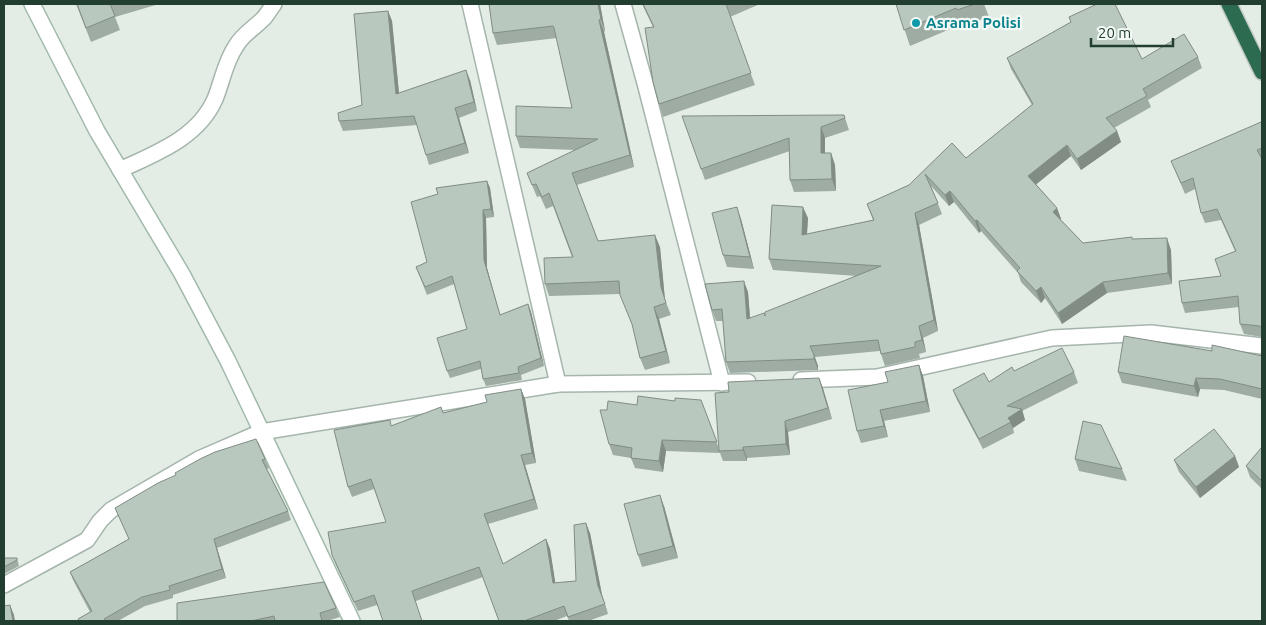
<svg xmlns="http://www.w3.org/2000/svg" width="1266" height="625" viewBox="0 0 1266 625" font-family="Ubuntu,sans-serif">
<style>
.lines{fill:none;stroke-linecap:round;stroke-linejoin:round}
.street-casing{stroke:#a5b5ac;stroke-width:18}
.secondary-casing{stroke:#a1b9ab;stroke-width:18}
.highway-casing{stroke:#c1c9c5;stroke-width:18}
.street{stroke:#fff;stroke-width:15}
.secondary{stroke:#fff;stroke-width:15}
.highway{stroke:#2d6b50;stroke-width:15}
.wall{fill:#9eaca3}
.shaded-wall{fill:#818c85}
.building{fill:#b8c8be;stroke:#818c85}
.culture-dot{fill:#0f9aa8;stroke:#f3f9f5;stroke-width:2}
.labels{text-anchor:middle;stroke-width:4.5;stroke-linejoin:round;paint-order:stroke}
.culture-label{font-size:15px;font-weight:bold;fill:#0d838f;stroke:#f3f9f5;text-anchor:start}
</style>
<rect width="100%" height="100%" fill="#e3ede6"/>
<g class="lines">
<defs>
<g id="street">
<polyline points="470,4 558,384"/>
<polyline points="623,4 645,83 722,383"/>
<path d="M120 170C156 153 198 138 215 99 222 82 225 62 236 46 242 35 254 28 263 19 267 15 270 9 274 4"/>
<polyline points="801,380 877,377 1052,338 1151,333 1262,346"/>
<polyline points="4,585 87,540 100,521 111,510 199,459 261,432 558,384 748,382"/>
</g>
<polyline id="secondary" points="32,4 97,131 182,274 228,361 352,621"/>
<polyline id="highway" points="1229,4 1262,72"/>
</defs>
<use href="#street" class="street-casing"/>
<use href="#secondary" class="secondary-casing"/>
<use href="#highway" class="highway-casing"/>
<use href="#street" class="street"/>
<use href="#secondary" class="secondary"/>
<use href="#highway" class="highway"/>
</g>
<g class="wall">
<polygon points="76,4 159,4 115,17 120,30 91,42"/>
<polygon points="489,4 600,4 605,31 604,32 634,167 577,185 598,241 660,247 665,300 671,315 659,319 670,363 645,370 640,358 633,327 620,294 549,296 545,284 572,257 553,206 546,209 540,196 537,197 527,173 575,150 520,148 516,136 572,108 557,38 497,45 493,33"/>
<polygon points="642,4 760,4 730,17 755,85 663,117 659,104 653,27"/>
<polygon points="896,4 984,4 989,17 962,26 962,24 910,46"/>
<polygon points="388,11 392,21 399,93 470,80 477,111 459,118 469,153 429,165 417,125 343,131 339,121 362,105"/>
<polygon points="1069,17 1142,59 1198,57 1202,68 1148,100 1151,107 1114,128 1117,131 1121,142 1081,170 1071,156 1036,184 1057,208 1061,219 1061,220 1083,243 1133,239 1171,250 1172,284 1107,293 1062,324 1045,298 1041,303 1021,282 1018,273 981,231 979,233 954,202 949,206 931,186 942,214 919,225 938,331 923,338 926,352 919,354 920,358 885,366 880,351 815,357 818,366 818,370 730,373 726,362 723,321 716,321 712,310 748,292 750,318 765,315 857,276 773,270 769,259 808,218 807,234 873,220 867,204 909,185 952,143 966,158 1032,105 1011,69 1007,58 1071,22"/>
<polygon points="844,115 849,130 825,138 825,153 831,153 835,165 836,191 794,192 790,180 790,151 705,180 701,169"/>
<polygon points="1262,125 1262,337 1244,334 1240,324 1239,307 1185,313 1182,303 1221,276 1235,251 1221,220 1205,223 1201,213 1195,189 1185,194 1171,161"/>
<polygon points="487,181 490,188 494,217 486,218 487,268 500,315 528,304 531,312 544,366 521,375 522,380 486,386 483,379 481,369 450,378 447,371 467,329 454,284 427,295 416,267 427,262"/>
<polygon points="741,219 754,269 727,267 723,255"/>
<polygon points="1212,351 1262,356 1262,399 1224,390 1200,389 1198,397 1122,383 1118,372"/>
<polygon points="919,365 923,376 930,412 884,421 888,437 861,443 857,431 888,382"/>
<polygon points="1014,371 1074,372 1078,383 1022,411 1025,420 1013,428 1014,433 983,449 957,400 953,390 989,382"/>
<polygon points="819,378 832,419 788,432 790,455 747,458 747,461 723,461 720,453 666,451 663,472 635,468 631,458 613,455 609,444 637,405 675,401 701,400 719,449 729,392"/>
<polygon points="521,389 525,399 536,463 525,465 538,509 488,524 503,564 546,539 550,549 555,583 576,581 590,533 602,595 608,614 588,621 569,621 567,616 554,621 499,621 483,577 416,601 377,605 358,611 336,565 332,555 386,522 374,489 352,497 348,487 392,426 487,402"/>
<polygon points="1262,447 1262,489 1250,477 1246,466"/>
<polygon points="1235,456 1239,467 1200,498 1179,472 1174,460"/>
<polygon points="265,459 269,468 267,469 288,511 291,520 217,548 226,578 173,595 173,598 145,606 118,621 78,621 90,612 73,580 70,572 129,539 115,508 176,476"/>
<polygon points="1075,459 1122,469 1127,481 1079,471"/>
<polygon points="664,506 678,558 642,567 638,555"/>
<polygon points="4,558 17,558 19,566 4,574"/>
<polygon points="336,608 340,617 327,621 177,621"/>
</g>
<g class="shaded-wall">
<polygon points="598,4 600,4 605,31 601,19"/>
<polygon points="388,11 392,21 400,104 396,94"/>
<polygon points="599,20 604,32 634,167 630,155"/>
<polygon points="466,70 470,80 477,111 474,102"/>
<polygon points="455,108 459,118 469,153 465,143"/>
<polygon points="821,127 825,138 825,165 821,153"/>
<polygon points="1117,131 1121,142 1081,170 1077,159"/>
<polygon points="1067,145 1071,156 1033,187 1028,176"/>
<polygon points="831,153 835,165 836,191 832,179"/>
<polygon points="487,181 490,188 494,217 491,209"/>
<polygon points="950,191 954,202 949,206 945,195"/>
<polygon points="737,207 741,219 754,269 750,257"/>
<polygon points="803,207 808,218 806,247 802,235"/>
<polygon points="1057,208 1061,219 1057,223 1053,212"/>
<polygon points="483,210 486,218 487,268 502,322 484,260"/>
<polygon points="915,213 919,225 938,331 934,320"/>
<polygon points="977,220 981,231 979,233 975,221"/>
<polygon points="655,235 660,247 665,300 661,287"/>
<polygon points="1167,238 1171,250 1172,284 1168,273"/>
<polygon points="744,281 748,292 751,331 747,319"/>
<polygon points="1103,282 1107,293 1062,324 1058,313"/>
<polygon points="1041,287 1045,298 1041,303 1036,291"/>
<polygon points="528,304 531,312 544,366 541,358"/>
<polygon points="654,307 659,319 670,363 666,351"/>
<polygon points="919,326 923,338 926,352 922,340"/>
<polygon points="814,355 818,366 818,370 814,359"/>
<polygon points="919,365 923,376 930,412 926,401"/>
<polygon points="819,378 823,388 832,419 828,408"/>
<polygon points="1196,378 1200,389 1198,397 1194,386"/>
<polygon points="521,389 525,399 536,463 532,453"/>
<polygon points="1022,409 1025,420 1013,428 1008,418"/>
<polygon points="880,410 884,421 888,437 884,426"/>
<polygon points="785,421 788,432 790,455 786,444"/>
<polygon points="662,440 666,451 663,472 659,461"/>
<polygon points="743,447 747,458 747,461 743,450"/>
<polygon points="521,455 525,465 538,509 534,499"/>
<polygon points="1235,456 1239,467 1200,498 1196,487"/>
<polygon points="660,495 664,506 678,558 673,546"/>
<polygon points="586,523 590,533 602,595 608,614 598,586"/>
<polygon points="214,539 217,548 226,578 222,569"/>
<polygon points="546,539 550,549 557,593 553,583"/>
<polygon points="10,605 14,615 15,621 13,621"/>
</g>
<g class="building">
<polygon points="77,4 110,4 115,16 86,28"/>
<polygon points="489,4 598,4 601,19 599,20 630,155 572,173 598,241 655,235 661,287 666,303 654,307 666,351 640,358 632,324 620,295 619,281 545,284 544,258 573,257 549,193 542,197 536,184 532,185 527,173 598,139 516,136 516,106 572,108 554,28 553,26 493,33"/>
<polygon points="643,4 727,4 726,4 751,73 659,104 653,82 645,28 654,27"/>
<polygon points="896,4 975,4 957,10 956,8 904,30"/>
<polygon points="1097,4 1115,4 1142,59 1184,34 1198,57 1143,89 1147,96 1106,118 1117,131 1077,159 1067,145 1028,176 1057,208 1053,212 1083,243 1132,237 1132,239 1167,238 1168,273 1103,282 1058,313 1041,287 1036,291 1017,271 1020,268 977,220 975,221 950,191 945,195 925,174 938,203 915,213 934,320 919,326 922,340 915,342 915,347 881,354 878,340 810,346 814,355 814,359 726,362 722,309 712,310 705,284 744,281 747,319 764,313 765,316 765,312 881,266 769,259 772,205 803,207 802,235 874,220 867,204 909,185 952,143 966,158 1033,104 1007,58 1071,22 1069,17"/>
<polygon points="388,11 396,94 466,70 474,102 455,108 465,143 426,155 414,116 339,121 338,113 362,105 354,14"/>
<polygon points="844,115 845,118 821,127 821,153 831,153 832,179 790,180 789,138 701,169 682,116"/>
<polygon points="1261,122 1262,125 1262,148 1257,150 1262,159 1262,328 1260,326 1240,324 1238,296 1182,303 1179,281 1221,276 1215,259 1236,251 1217,209 1201,213 1193,178 1181,183 1171,161"/>
<polygon points="487,181 491,209 483,210 484,260 500,315 528,304 541,358 518,367 519,373 483,379 480,361 447,371 437,338 467,329 452,276 425,287 416,267 427,262 411,202 438,194 436,188"/>
<polygon points="737,207 750,257 723,255 712,213"/>
<polygon points="1124,336 1212,351 1212,345 1262,356 1262,389 1220,379 1196,378 1194,386 1118,372"/>
<polygon points="1062,348 1074,372 1007,406 1022,409 1008,418 1011,422 979,439 953,390 984,373 989,382 1012,367 1014,371"/>
<polygon points="919,365 926,401 880,410 884,426 857,431 848,390 888,382 885,372"/>
<polygon points="819,378 828,408 785,421 786,444 743,447 743,450 719,451 715,393 729,392 728,382"/>
<polygon points="521,389 532,453 521,455 534,499 484,514 503,564 546,539 553,583 576,581 574,525 586,523 598,586 605,604 568,617 564,606 524,621 499,621 479,567 412,591 422,621 383,621 374,595 354,602 332,555 328,532 386,522 371,479 348,487 334,430 390,420 391,426 441,407 443,413 487,402 485,395"/>
<polygon points="638,396 675,401 675,398 701,400 717,442 662,440 659,461 631,458 632,448 609,444 600,410 607,410 608,401 637,405"/>
<polygon points="1083,421 1101,425 1122,469 1075,459"/>
<polygon points="1214,429 1235,456 1196,487 1174,460"/>
<polygon points="256,439 265,459 262,460 288,511 214,539 222,569 169,586 170,590 142,597 104,619 105,621 79,621 78,619 92,611 70,572 129,539 115,508 158,483 176,475 175,473 200,459 215,452"/>
<polygon points="1262,447 1262,481 1246,466"/>
<polygon points="660,495 673,546 638,555 624,504"/>
<polygon points="4,558 17,558 17,560 4,567"/>
<polygon points="324,582 336,608 320,613 322,621 275,621 274,616 251,621 177,621 177,603"/>
<polygon points="10,605 13,621 4,621 4,606"/>
</g>
<circle class="culture-dot" cx="916" cy="23" r="5"/>
<g class="labels">
<g class="culture-label">
<text x="926" y="28">Asrama Polisi</text>
</g>
</g>
<rect width="1266" height="625" fill="none" stroke="#223e30" stroke-width="10"/>
<path d="M1091 38v8h82v-8" fill="none" stroke="#223e30" stroke-width="2.5"/>
<text x="1098" y="38" font-size="15" fill="#223e30" stroke="#f3f9f5" stroke-width="4" paint-order="stroke">20 m</text>
</svg>
